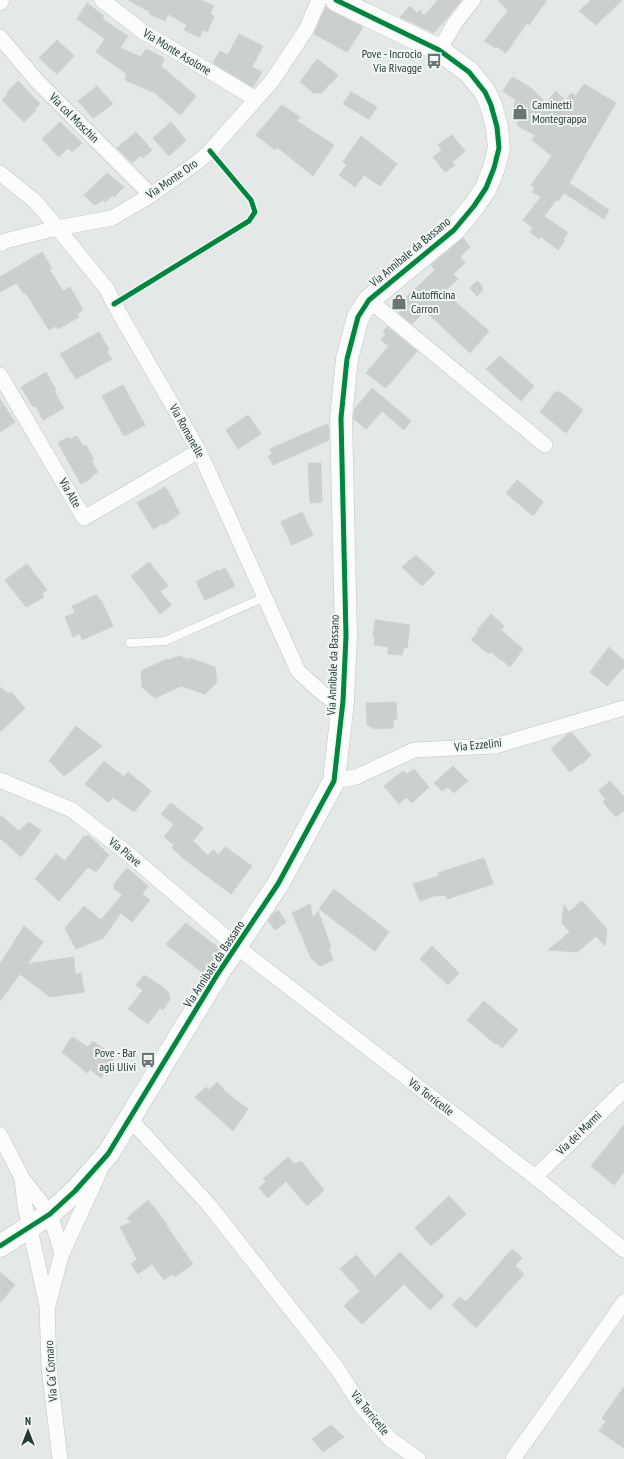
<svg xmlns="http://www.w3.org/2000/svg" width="624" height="1459" viewBox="0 0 624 1459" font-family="'PT Sans Narrow',sans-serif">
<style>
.building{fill:#cbd0ce;stroke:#cdd1cf}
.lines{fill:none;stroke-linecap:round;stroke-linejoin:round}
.lane-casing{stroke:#c1c5c3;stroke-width:9}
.street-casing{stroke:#c1c5c3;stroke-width:16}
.secondary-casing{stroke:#c0c6c4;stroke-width:23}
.lane{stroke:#fbfcfb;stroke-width:8}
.street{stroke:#fbfcfb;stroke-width:15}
.secondary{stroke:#fbfcfb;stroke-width:22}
.cycleway-casing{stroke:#f2f7f5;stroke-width:8}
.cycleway{stroke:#00873e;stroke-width:5}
.labels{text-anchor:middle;stroke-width:4;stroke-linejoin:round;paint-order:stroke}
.street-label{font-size:12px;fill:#243935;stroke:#f2f7f5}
.poi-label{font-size:12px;fill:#243935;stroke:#f2f7f5;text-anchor:end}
</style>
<rect width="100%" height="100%" fill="#e4e8e6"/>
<g class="building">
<polygon points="128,0 201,0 214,6 210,14 214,16 207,32 203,30 199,37 184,30 187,25 168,14 165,21 149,14 150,12"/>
<polygon points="438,0 462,0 434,33 400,17 410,6 417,13 420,10 424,16"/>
<polygon points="498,0 547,0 529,25 527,23 506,53 496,46 495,48 484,41 508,11"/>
<polygon points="591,0 622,0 596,25 579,11"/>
<polygon points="87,3 104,16 102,19 128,36 120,48 141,57 146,49 164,58 161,66 196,96 180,115 155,93 125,80 127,74 96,52 105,39 77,19"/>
<polygon points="326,7 331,11 363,27 347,52 314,34"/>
<polygon points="239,34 263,46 252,67 262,72 253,87 213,63 220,51 228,55"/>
<polygon points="57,40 74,56 57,74 39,58"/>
<polygon points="317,59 338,75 331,84 330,83 322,93 314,93 300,82"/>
<polygon points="512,77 531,88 546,103 556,91 566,101 571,93 576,96 584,84 616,103 569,183 609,210 604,219 564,193 558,201 556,200 544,216 568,233 563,239 565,240 558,250 541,237 539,239 530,232 533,228 523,220 541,197 532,192 535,188 531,185 552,156 532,140 535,135 518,126 514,104 516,100 503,91"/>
<polygon points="18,81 40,104 35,109 36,110 24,122 2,100 8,94 7,92"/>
<polygon points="97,86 113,104 93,118 78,101"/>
<polygon points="351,92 377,107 369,119 343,104"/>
<polygon points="282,105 300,117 297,121 334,145 313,176 277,147 275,150 256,135"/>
<polygon points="60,122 82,143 72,152 68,148 59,157 42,139"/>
<polygon points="171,122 186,140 169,156 153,138"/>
<polygon points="136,132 152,150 143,158 141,155 132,163 117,148"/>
<polygon points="452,135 465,151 452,162 455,165 445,172 433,157 442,150 438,145"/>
<polygon points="361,136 397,164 380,186 364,175 355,187 339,175 347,165 343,162"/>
<polygon points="107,173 124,187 114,197 113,195 105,202 104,200 94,205 84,195"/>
<polygon points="463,238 470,247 460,257 465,263 453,274 458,279 444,292 489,331 470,353 425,311 412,324 399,313 400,311 396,307 435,270 431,265"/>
<polygon points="42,252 52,269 49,269 63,291 70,287 83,310 77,314 79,317 58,329 56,326 49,330 26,293 24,294 17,283 0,292 0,277"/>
<polygon points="477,281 482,286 482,291 477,296 470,288"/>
<polygon points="387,327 417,351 386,388 366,373 389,346 381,340 386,334 383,332"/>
<polygon points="99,332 109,350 106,351 112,359 76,379 60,354"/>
<polygon points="500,356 534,386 521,401 486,369"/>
<polygon points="46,372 56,390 54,391 64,408 43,420 35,405 33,407 21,387"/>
<polygon points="123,385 145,425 124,436 102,396"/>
<polygon points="372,388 411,421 404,430 382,411 366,429 354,419 354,410"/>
<polygon points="555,392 560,392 583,410 566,433 540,412"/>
<polygon points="0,399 15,422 0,432"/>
<polygon points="248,415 261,434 238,449 226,430"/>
<polygon points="327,424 329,428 329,440 273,465 268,456 272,454 270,449"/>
<polygon points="77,436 83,446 86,445 94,460 91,461 98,472 91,476 92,478 81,484 58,443 68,437 70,439"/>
<polygon points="308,463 321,463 322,502 310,503"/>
<polygon points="517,480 543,502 533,516 506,493"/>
<polygon points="165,487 174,501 173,502 180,513 164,525 163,523 153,529 137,503"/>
<polygon points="302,512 313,535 292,545 281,522"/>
<polygon points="416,555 435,573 422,586 402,567"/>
<polygon points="149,562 168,586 160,591 171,605 160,614 131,576"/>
<polygon points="27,564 47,590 42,593 44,597 26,607 5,580"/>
<polygon points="225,568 235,586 205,600 196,582 218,570 219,571"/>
<polygon points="96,595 102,602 113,626 82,640 80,633 73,637 65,617 75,613 72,606"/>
<polygon points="491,614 504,626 501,630 523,649 510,667 501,659 500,660 491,652 489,654 471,640 479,631 477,630"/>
<polygon points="375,620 410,625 407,648 404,647 402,655 388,654 388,647 374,645 375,637 373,637"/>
<polygon points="609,647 624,661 624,667 607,686 590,672"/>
<polygon points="179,656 189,660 190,658 215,667 217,682 205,694 181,686 155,698 142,687 141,671 167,659 169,660"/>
<polygon points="0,687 8,694 11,692 25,708 0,732"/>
<polygon points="396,702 397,719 394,719 393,728 375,729 367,725 366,703"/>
<polygon points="76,726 102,746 64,776 49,761"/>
<polygon points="572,733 591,755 582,764 581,763 570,772 551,749 568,734"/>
<polygon points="104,761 124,777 128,772 151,791 134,812 113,797 108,802 85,784"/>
<polygon points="453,766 468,781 454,793 448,787 442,791 434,783"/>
<polygon points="414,769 429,787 412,803 406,797 399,804 384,786 403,771 407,774"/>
<polygon points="610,781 624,797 624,810 616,817 603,802 606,799 599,791"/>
<polygon points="171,803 203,828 193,841 208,856 213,850 219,855 225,847 252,866 231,894 184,859 172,848 174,845 164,837 174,824 161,814"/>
<polygon points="0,815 19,831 29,822 41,831 21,857 0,838"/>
<polygon points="88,835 109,855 96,872 88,867 59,901 35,879 56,854 65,861 84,836 86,837"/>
<polygon points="484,858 493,884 447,899 446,895 434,896 420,901 413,884 439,876 438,873"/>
<polygon points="127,868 148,886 142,894 150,900 132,922 121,913 103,938 76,949 65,928 84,906 101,920 122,895 114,888 114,884"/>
<polygon points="334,889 389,932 375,951 319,909"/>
<polygon points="582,901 607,929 605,946 596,936 577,952 548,950 570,932 562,923 564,905 569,912"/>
<polygon points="310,904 313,918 318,911 331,947 329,949 333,960 320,966 311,958 292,913"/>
<polygon points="278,910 286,922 275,930 268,921 273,914"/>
<polygon points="186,923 220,949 203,973 166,944"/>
<polygon points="24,926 43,942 27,964 74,957 75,975 81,973 84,992 50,997 20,974 0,1001 0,964"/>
<polygon points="432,946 459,973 448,985 420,959"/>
<polygon points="144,975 164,988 169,993 170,999 163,1010 160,1008 148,1024 128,1009 143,990 136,985"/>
<polygon points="484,1001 518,1030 502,1048 496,1043 495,1044 467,1020"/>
<polygon points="72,1037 88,1047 93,1041 115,1057 101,1078 90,1069 87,1073 62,1052"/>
<polygon points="217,1082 228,1094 248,1109 233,1131 195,1097 206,1087 209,1090"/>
<polygon points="624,1125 624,1172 614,1185 591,1166"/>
<polygon points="288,1157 294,1164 301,1161 324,1190 307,1206 286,1181 268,1198 259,1188 266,1182 263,1179"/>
<polygon points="449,1196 466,1214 431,1246 415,1228"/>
<polygon points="148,1200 167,1224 166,1225 193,1264 174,1277 172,1274 164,1280 152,1264 138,1274 131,1264 137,1259 120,1227 131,1222 127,1218"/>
<polygon points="512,1249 522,1258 515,1266 524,1274 476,1328 452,1305 460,1297 466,1302"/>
<polygon points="400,1252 444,1296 430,1310 404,1284 362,1324 344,1306 360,1291 340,1269 356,1255 375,1277"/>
<polygon points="0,1272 15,1285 0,1303"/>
<polygon points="624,1387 624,1448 599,1431 606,1421 602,1418"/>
<polygon points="331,1425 344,1437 323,1452 312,1439"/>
</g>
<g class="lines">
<defs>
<polyline id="lane" points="130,643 165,641 265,597"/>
<g id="street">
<polyline points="102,0 142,31 256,99"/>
<polyline points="0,3 2,0"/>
<polyline points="0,37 37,81 151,195"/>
<polyline points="439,50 455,23 473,0"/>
<polyline points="0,173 36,202 107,289 114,304 199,451 298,671 322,693 331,699 343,701"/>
<polyline points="0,244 5,241 57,228 112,218 151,195 199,161 210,151 272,81 306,30 319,0"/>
<polyline points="369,300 545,445"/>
<polyline points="0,375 84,518 199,451"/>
<polyline points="0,780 72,810 127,853 236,946 535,1177 624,1250"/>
<polyline points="334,781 356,777 414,750 495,746 624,708"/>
<polyline points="130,1119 209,1205 337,1368 361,1406 391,1440 418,1459"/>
<polyline points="0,1135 22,1178 50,1214 62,1253"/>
<polyline points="535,1177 624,1090"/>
<polyline points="22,1178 25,1206 47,1306 49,1367 60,1459"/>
<polyline points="48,1305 62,1253 99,1173"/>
<polyline points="513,1459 624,1302"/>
</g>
<polyline id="secondary" points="0,1246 50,1214 75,1191 108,1154 217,975 278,884 334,781 343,701 346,636 341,418 347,359 358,317 369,300 454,230 474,206 486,188 494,168 499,148 497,127 491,105 485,92 469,72 439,50 336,0"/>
</defs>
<use href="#lane" class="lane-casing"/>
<use href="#street" class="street-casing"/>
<use href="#secondary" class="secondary-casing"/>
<use href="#lane" class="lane"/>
<use href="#street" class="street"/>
<use href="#secondary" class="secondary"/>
<defs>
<g id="cycleway">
<polyline points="114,304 249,221 255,212 251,200 210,151"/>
<polyline points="0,1246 50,1214 75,1191 108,1154 217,975 278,884 334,781 343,701 346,636 341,418 347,359 358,317 369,300 454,230 474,206 486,188 494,168 499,148 497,127 491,105 485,92 469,72 439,50 336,0"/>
</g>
</defs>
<use href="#cycleway" class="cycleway-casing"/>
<use href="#cycleway" class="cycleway"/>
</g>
<defs>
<symbol id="bus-bare" viewBox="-9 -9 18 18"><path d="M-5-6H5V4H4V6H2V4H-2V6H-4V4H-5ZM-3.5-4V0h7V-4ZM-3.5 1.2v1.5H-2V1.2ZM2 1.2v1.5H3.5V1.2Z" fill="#677673" stroke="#f2f7f5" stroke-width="2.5" paint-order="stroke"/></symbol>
<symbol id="shop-bare" viewBox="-9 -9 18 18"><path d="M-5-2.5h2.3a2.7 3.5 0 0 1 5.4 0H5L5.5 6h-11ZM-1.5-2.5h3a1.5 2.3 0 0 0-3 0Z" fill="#677673" stroke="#f2f7f5" stroke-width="2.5" paint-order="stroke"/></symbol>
</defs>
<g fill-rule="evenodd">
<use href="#bus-bare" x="423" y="50" width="22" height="22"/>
<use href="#shop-bare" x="509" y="101" width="22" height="22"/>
<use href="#shop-bare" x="388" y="291" width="22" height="22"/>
<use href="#bus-bare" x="137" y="1049" width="22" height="22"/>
</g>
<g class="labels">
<g class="street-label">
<text transform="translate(177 52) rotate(31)" y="4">Via Monte Asolone</text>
<text transform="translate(74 118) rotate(45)" y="4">Via col Moschin</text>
<text transform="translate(172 179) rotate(-35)" y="4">Via Monte Oro</text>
<text transform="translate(410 252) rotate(-40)" y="4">Via Annibale da Bassano</text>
<text transform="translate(187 431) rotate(61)" y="4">Via Romanelle</text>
<text transform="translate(70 493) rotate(60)" y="4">Via Alte</text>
<text transform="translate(333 665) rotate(-88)" y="4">Via Annibale da Bassano</text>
<text transform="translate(478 745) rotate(-6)" y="4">Via Ezzelini</text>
<text transform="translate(125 852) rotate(39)" y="4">Via Piave</text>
<text transform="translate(214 964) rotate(-57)" y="4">Via Annibale da Bassano</text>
<text transform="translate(431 1097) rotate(37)" y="4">Via Torricelle</text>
<text transform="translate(579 1133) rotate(-44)" y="4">Via dei Marmi</text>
<text transform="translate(51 1371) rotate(-94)" y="4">Via Ca' Cornaro</text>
<text transform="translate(370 1413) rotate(51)" y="4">Via Torricelle</text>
</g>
<g class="poi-label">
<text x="422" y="58">Pove - Incrocio<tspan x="422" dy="14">Via Rivagge</tspan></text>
<text x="532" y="109" text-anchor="start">Caminetti<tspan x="532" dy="14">Montegrappa</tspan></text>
<text x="411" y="299" text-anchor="start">Autofficina<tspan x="411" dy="14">Carron</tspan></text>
<text x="136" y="1057">Pove - Bar<tspan x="136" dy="14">agli Ulivi</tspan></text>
</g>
</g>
<g transform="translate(28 1431)" stroke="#f2f7f5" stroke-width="3" paint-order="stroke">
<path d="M0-3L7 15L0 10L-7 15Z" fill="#243935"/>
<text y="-6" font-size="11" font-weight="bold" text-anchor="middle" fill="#243935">N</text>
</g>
</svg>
